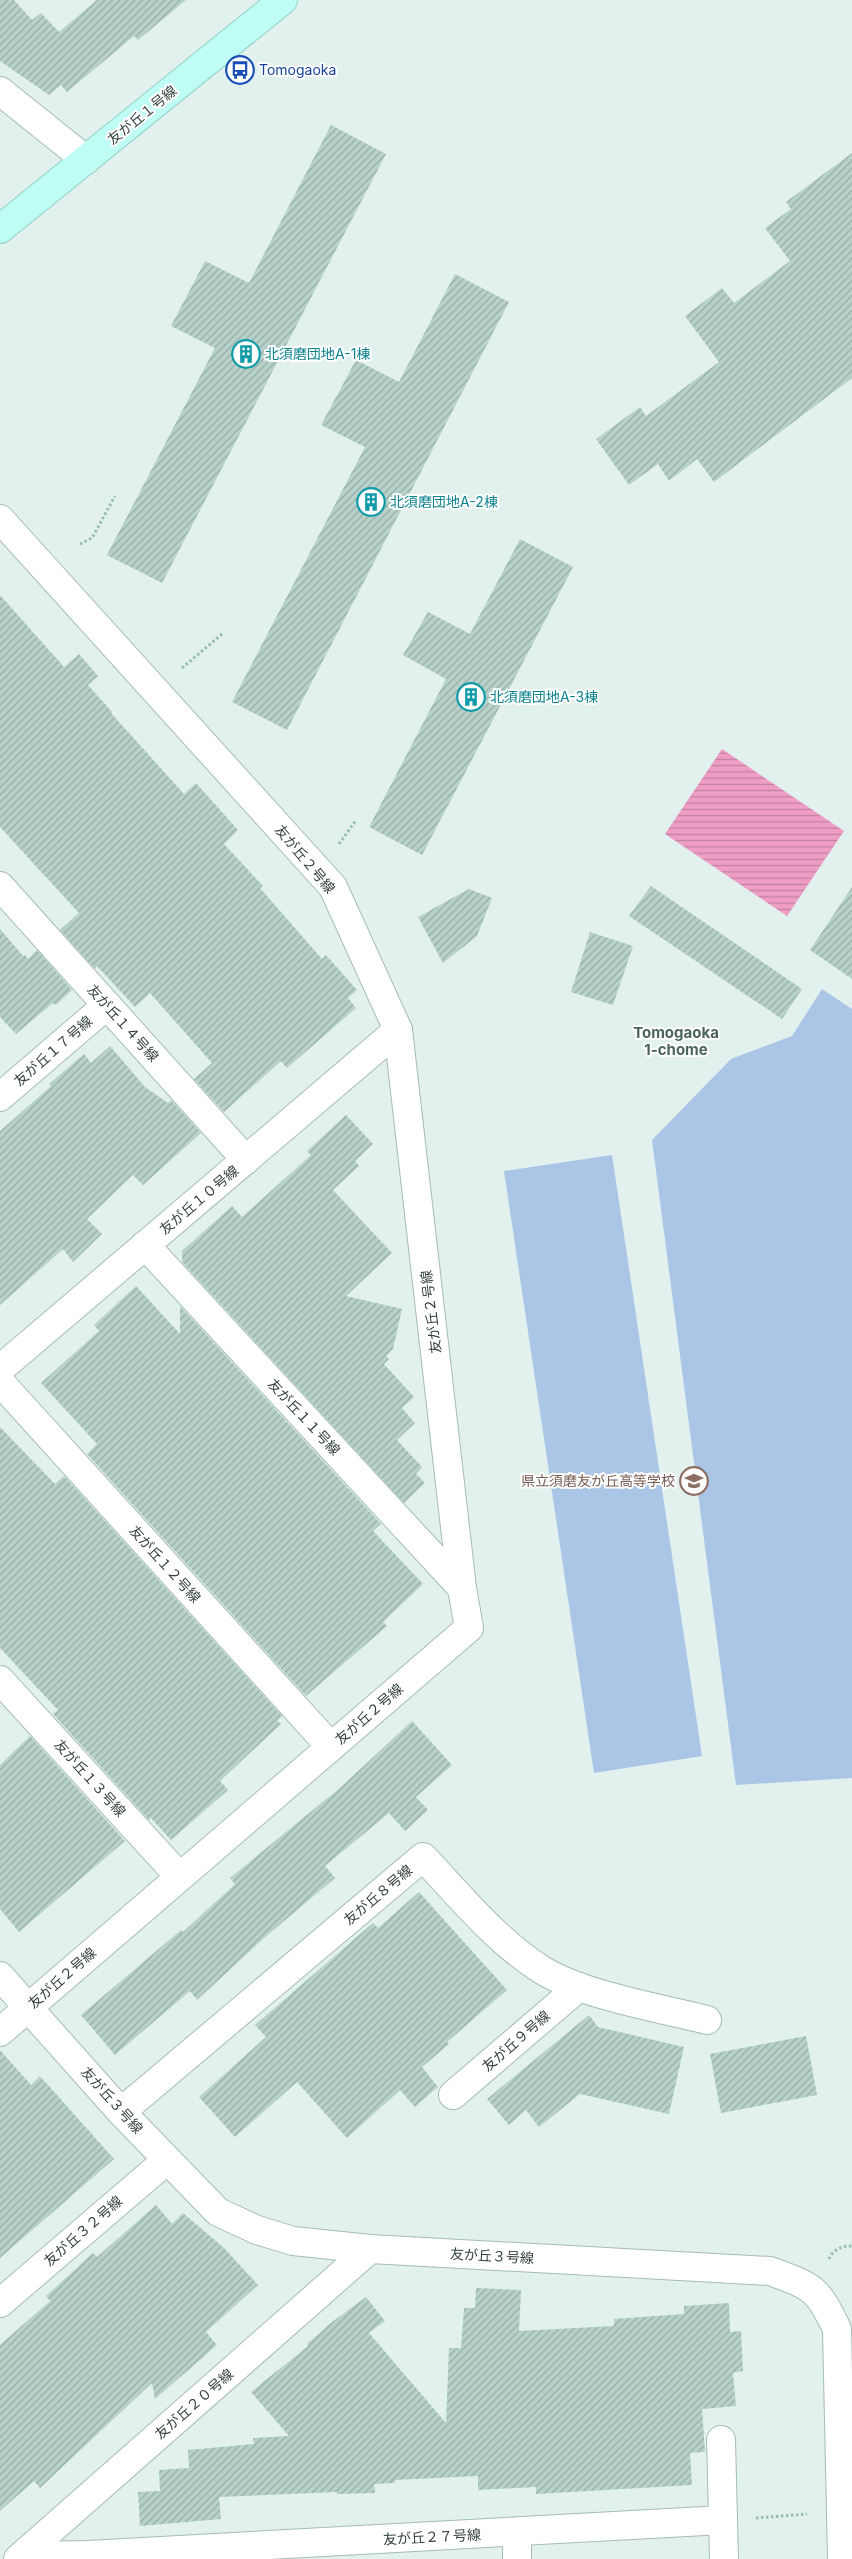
<svg xmlns="http://www.w3.org/2000/svg" width="852" height="2559" viewBox="0 0 852 2559" font-family="Inter,'Noto Sans JP',sans-serif">
<style>
.pitch{fill:#aac5e6}
.water{fill:url(#water-rules)}
.building{fill:url(#building-hatch)}
.lines{fill:none;stroke-linecap:round;stroke-linejoin:round}
.street-casing{stroke:#a5bcb6;stroke-width:30}
.secondary-casing{stroke:#91d2c6;stroke-width:30}
.path{stroke:#96beb4;stroke-width:3;stroke-dasharray:2.5 2.5;stroke-linecap:butt}
.street{stroke:#fff;stroke-width:28}
.secondary{stroke:#befef5;stroke-width:28}
.labels{text-anchor:middle;stroke-width:4;stroke-linejoin:round;paint-order:stroke}
.transit-label{font-size:14px;fill:#164399;stroke:#fff;text-anchor:start}
.street-label{font-size:14px;fill:#33423e;stroke:#fff}
.culture-label{font-size:14px;fill:#0d838f;stroke:#fff;text-anchor:start}
.education-label{font-size:14px;fill:#785e54;stroke:#fff;text-anchor:end}
.neighbourhood-label{font-size:15px;font-weight:bold;fill:#4a655d;stroke:#fff}
</style>
<defs>
<pattern id="water-rules" width="6" height="5" patternUnits="userSpaceOnUse" patternTransform="scale(1.25)"><rect width="6" height="5" fill="#ef9dc5"/><path d="M0 2.5h6" fill="none" stroke="#c282a1"/></pattern>
<pattern id="building-hatch" width="6" height="6" patternUnits="userSpaceOnUse" patternTransform="scale(1.25)"><rect width="6" height="6" fill="#b7d2ca"/><path d="M-1 1l2-2M0 6l6-6M5 7l2-2" fill="none" stroke="#95aca5"/></pattern>
</defs>
<rect width="100%" height="100%" fill="#e2f1ee"/>
<g class="pitch">
<polygon points="822,989 852,1009 852,1778 736,1785 652,1140 731,1059 792,1036"/>
<polygon points="612,1155 702,1756 594,1773 504,1171"/>
</g>
<polygon class="water" points="722,749 844,831 787,916 665,834"/>
<g class="building">
<polygon points="0,0 14,0 32,20 41,13 59,32 97,0 186,0 138,40 134,36 67,92 61,85 49,95 0,61"/>
<polygon points="331,125 386,154 162,583 107,555 215,348 171,326 205,261 249,283"/>
<polygon points="852,153 852,378 714,482 697,459 669,481 658,464 629,485 596,439 640,407 646,416 719,362 685,316 722,288 734,303 790,261 765,228 791,209 786,202"/>
<polygon points="455,274 509,302 287,730 232,702 365,447 321,425 356,360 399,382"/>
<polygon points="520,539 573,567 422,855 369,827 446,679 403,655 428,612 470,634"/>
<polygon points="0,595 64,667 79,654 98,676 88,685 112,712 111,713 184,794 196,783 238,830 224,844 263,886 260,888 322,959 326,955 357,990 348,998 356,1008 287,1068 281,1061 224,1112 194,1079 212,1063 150,993 135,1007 97,966 95,969 60,930 79,913 0,827"/>
<polygon points="651,886 802,989 782,1019 629,916"/>
<polygon points="852,887 852,979 810,950"/>
<polygon points="469,889 492,898 477,936 443,963 418,917"/>
<polygon points="0,929 23,956 25,955 28,959 37,950 72,990 56,1005 53,1003 16,1034 0,1017"/>
<polygon points="590,932 633,946 613,1005 571,992"/>
<polygon points="110,1046 145,1087 168,1103 171,1100 201,1133 143,1185 133,1175 87,1219 102,1234 73,1262 63,1249 0,1305 0,1131 51,1086 49,1084 84,1054 91,1063"/>
<polygon points="346,1115 373,1144 355,1161 359,1166 333,1190 392,1253 346,1296 402,1309 393,1349 386,1356 389,1359 384,1364 414,1397 402,1408 415,1423 397,1440 422,1467 416,1474 425,1483 404,1503 182,1262 182,1251 232,1206 242,1217 311,1155 307,1151"/>
<polygon points="136,1286 180,1334 180,1306 381,1524 373,1531 423,1584 383,1622 387,1626 306,1696 87,1454 97,1444 41,1383 99,1331 94,1325"/>
<polygon points="0,1427 55,1484 64,1476 282,1716 277,1721 281,1724 220,1781 228,1790 171,1840 151,1818 149,1820 53,1714 58,1710 0,1648"/>
<polygon points="412,1721 452,1765 416,1797 428,1810 405,1831 389,1813 325,1866 335,1878 264,1938 197,2000 190,1991 115,2055 81,2015 181,1930 183,1932 235,1884 230,1878 341,1787"/>
<polygon points="30,1736 125,1841 19,1932 0,1909 0,1765"/>
<polygon points="419,1892 507,1990 447,2042 449,2044 422,2067 438,2087 415,2107 400,2090 347,2138 297,2082 235,2137 199,2097 266,2037 255,2025 373,1923 378,1928"/>
<polygon points="589,2015 598,2027 684,2047 669,2114 580,2094 539,2127 526,2110 509,2125 487,2099"/>
<polygon points="806,2036 817,2095 721,2113 710,2054"/>
<polygon points="0,2050 31,2085 40,2076 114,2159 0,2258"/>
<polygon points="156,2205 172,2224 183,2213 224,2248 258,2285 206,2332 217,2345 155,2399 152,2383 40,2488 34,2481 0,2511 0,2345 50,2301 46,2296 93,2253 97,2257"/>
<polygon points="476,2288 521,2290 519,2331 614,2326 614,2319 684,2314 684,2306 729,2303 730,2332 741,2331 743,2371 733,2373 736,2406 702,2409 705,2452 690,2453 692,2485 536,2494 536,2487 478,2490 478,2476 395,2480 395,2483 374,2484 375,2493 337,2494 337,2492 219,2497 221,2519 140,2526 138,2492 160,2491 159,2470 189,2468 188,2450 254,2444 253,2438 289,2436 251,2392 308,2346 307,2344 332,2322 366,2297 385,2321 369,2333 446,2423 449,2348 461,2348 464,2308 475,2308"/>
</g>
<g class="lines">
<defs>
<g id="street">
<polyline points="0,91 86,160"/>
<polyline points="0,519 333,887 398,1030 462,1588 469,1628 0,2032"/>
<polyline points="0,886 246,1160"/>
<polyline points="0,1097 107,1005"/>
<polyline points="145,1245 462,1588"/>
<polyline points="0,1369 398,1030"/>
<polyline points="0,1382 331,1747"/>
<polyline points="0,1680 179,1876"/>
<path d="M0 1976 121 2112 218 2212 257 2230 293 2241 370 2249 770 2271C813 2287 817 2287 837 2329L842 2559"/>
<polyline points="453,2095 579,1987"/>
<path d="M121 2112 423 1857C460 1896 496 1941 542 1970 583 1995 659 2008 707 2020"/>
<polyline points="0,2303 167,2160"/>
<polyline points="721,2440 724,2559"/>
<polyline points="517,2533 517,2559"/>
<polyline points="22,2556 88,2555 723,2520"/>
<polyline points="18,2559 370,2249"/>
</g>
<polyline id="secondary" points="0,229 283,0"/>
</defs>
<use href="#street" class="street-casing"/>
<use href="#secondary" class="secondary-casing"/>
<g class="path">
<polyline points="80,544 92,538 115,496"/>
<polyline points="182,668 222,634"/>
<polyline points="339,844 356,820"/>
<path d="M829 2259C832 2251 842 2245 852 2246"/>
<polyline points="756,2518 807,2514"/>
</g>
<use href="#street" class="street"/>
<use href="#secondary" class="secondary"/>
</g>
<defs>
<symbol id="bus-ring" viewBox="-11 -11 22 22"><circle r="9.5" fill="#fff" stroke="#1a4fb4" stroke-width="1.5"/><path d="M-5-6H5V4H4V6H2V4H-2V6H-4V4H-5ZM-3.5-4V0h7V-4ZM-3.5 1.2v1.5H-2V1.2ZM2 1.2v1.5H3.5V1.2Z" fill="#1a4fb4"/></symbol>
<symbol id="building-ring" viewBox="-11 -11 22 22"><circle r="9.5" fill="#fff" stroke="#0f9aa8" stroke-width="1.5"/><path d="M-4-6H4V6H1V3H-1V6H-4ZM-2.5-4.3h1.7v1.8h-1.7ZM.8-4.3h1.7v1.8H.8ZM-2.5-1h1.7V.8h-1.7ZM.8-1h1.7V.8H.8Z" fill="#0f9aa8"/></symbol>
<symbol id="school-ring" viewBox="-11 -11 22 22"><circle r="9.5" fill="#fff" stroke="#8d6e63" stroke-width="1.5"/><path d="M0-5L7-2L0 1L-7-2ZM-4 1L0 2.5L4 1V4Q0 6-4 4Z" fill="#8d6e63"/></symbol>
</defs>
<g fill-rule="evenodd">
<use href="#bus-ring" x="224" y="54" width="32" height="32"/>
<use href="#building-ring" x="230" y="338" width="32" height="32"/>
<use href="#building-ring" x="355" y="486" width="32" height="32"/>
<use href="#building-ring" x="455" y="681" width="32" height="32"/>
<use href="#school-ring" x="678" y="1465" width="32" height="32"/>
</g>
<g class="labels">
<g class="transit-label">
<text x="259" y="75">Tomogaoka</text>
</g>
<g class="street-label">
<text transform="translate(142 115) rotate(-39)" y="5">友が丘１号線</text>
<text transform="translate(305 859) rotate(50)" y="5">友が丘２号線</text>
<text transform="translate(123 1023) rotate(48)" y="5">友が丘１４号線</text>
<text transform="translate(53 1051) rotate(-41)" y="5">友が丘１７号線</text>
<text transform="translate(199 1200) rotate(-40)" y="5">友が丘１０号線</text>
<text transform="translate(431 1312) rotate(-97)" y="5">友が丘２号線</text>
<text transform="translate(304 1417) rotate(47)" y="5">友が丘１１号線</text>
<text transform="translate(165 1564) rotate(48)" y="5">友が丘１２号線</text>
<text transform="translate(369 1714) rotate(-41)" y="5">友が丘２号線</text>
<text transform="translate(90 1778) rotate(48)" y="5">友が丘１３号線</text>
<text transform="translate(378 1895) rotate(-40)" y="5">友が丘８号線</text>
<text transform="translate(62 1978) rotate(-41)" y="5">友が丘２号線</text>
<text transform="translate(516 2041) rotate(-41)" y="5">友が丘９号線</text>
<text transform="translate(112 2100) rotate(48)" y="5">友が丘３号線</text>
<text transform="translate(83 2231) rotate(-41)" y="5">友が丘３２号線</text>
<text transform="translate(492 2256) rotate(3)" y="5">友が丘３号線</text>
<text transform="translate(194 2404) rotate(-41)" y="5">友が丘２０号線</text>
<text transform="translate(432 2537) rotate(-3)" y="5">友が丘２７号線</text>
</g>
<g class="culture-label">
<text x="265" y="359">北須磨団地A-1棟</text>
<text x="390" y="507">北須磨団地A-2棟</text>
<text x="490" y="702">北須磨団地A-3棟</text>
</g>
<g class="education-label">
<text x="675" y="1486">県立須磨友が丘高等学校</text>
</g>
<g class="neighbourhood-label">
<text x="676" y="1038">Tomogaoka<tspan x="676" dy="17">1-chome</tspan></text>
</g>
</g>
</svg>
